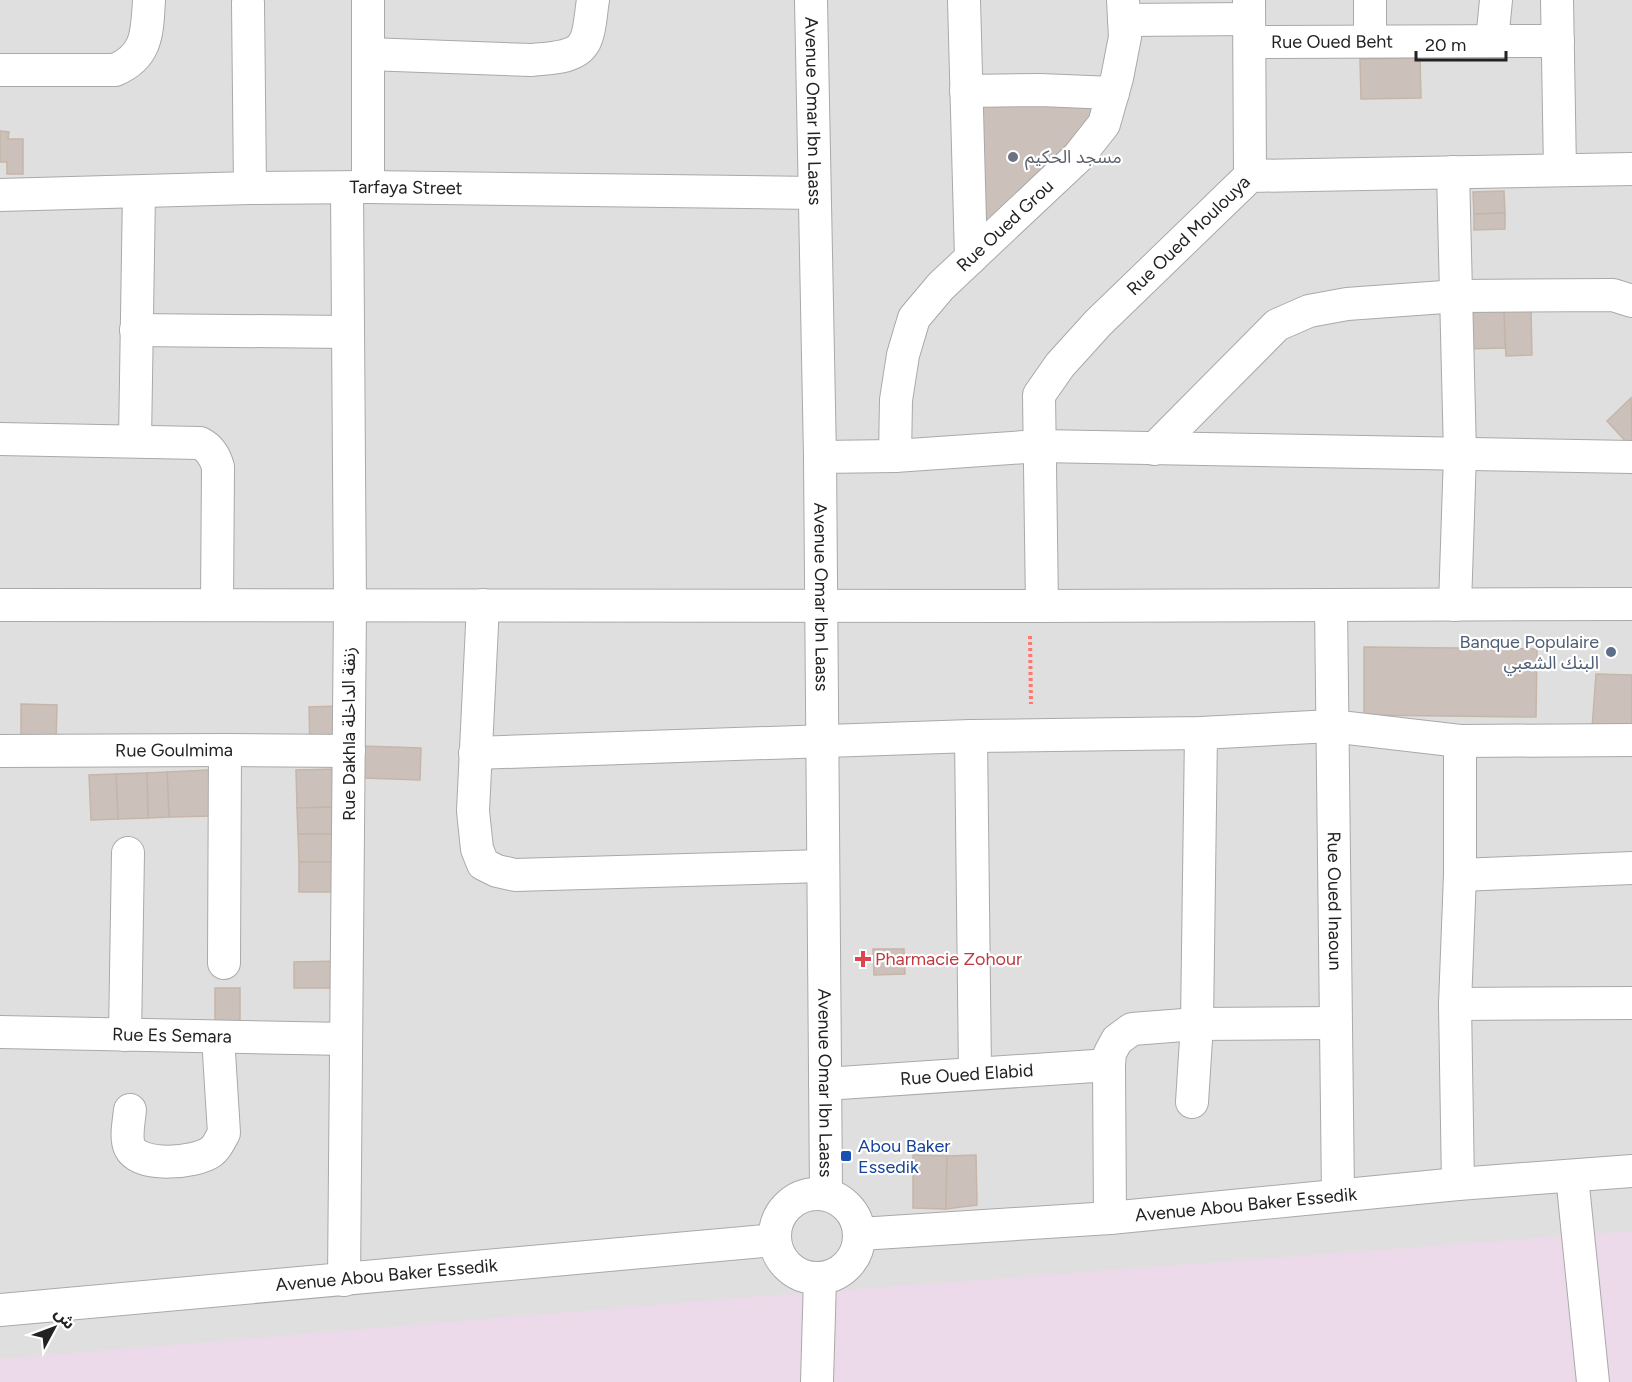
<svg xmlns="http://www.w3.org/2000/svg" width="1632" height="1382" viewBox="0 0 1632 1382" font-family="Figtree,'Noto Sans Arabic',sans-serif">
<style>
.residential{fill:#e0dfdf}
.industrial{fill:#ecd9e9}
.building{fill:#cbc1ba;stroke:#c6b5a9;stroke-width:1.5}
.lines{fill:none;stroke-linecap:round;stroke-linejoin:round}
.minor-casing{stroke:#a9a9a9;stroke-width:34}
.path{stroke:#ff776d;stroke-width:4;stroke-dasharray:3 3;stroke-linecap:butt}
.minor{stroke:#fff;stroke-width:32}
.worship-dot{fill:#6b7280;stroke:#fff;stroke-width:2}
.service-dot{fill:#5c6f8a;stroke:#fff;stroke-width:2}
.health-dot{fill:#e0444e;stroke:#fff;stroke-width:2}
.transit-dot{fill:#1a4fb4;stroke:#fff;stroke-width:2}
.labels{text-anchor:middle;stroke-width:4.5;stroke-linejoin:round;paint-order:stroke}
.street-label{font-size:18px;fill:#222;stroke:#fff}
.worship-label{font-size:18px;fill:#5b616d;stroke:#fff;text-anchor:start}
.service-label{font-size:18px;fill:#4e5e75;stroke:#fff;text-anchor:end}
.health-label{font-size:18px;fill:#be3a42;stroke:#fff;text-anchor:start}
.transit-label{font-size:18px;fill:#164399;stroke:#fff;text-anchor:start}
</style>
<rect width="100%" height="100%" fill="#f3efe8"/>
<rect class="residential" x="0" y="0" width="1632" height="1382"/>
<polygon class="industrial" points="1632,1231 1632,1382 0,1382 0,1359 765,1296"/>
<g class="building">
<polygon points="1420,58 1421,98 1361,99 1360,59"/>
<polygon points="1086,95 1100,111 989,223 972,204 982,96"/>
<polygon points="0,131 9,132 8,139 23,139 23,174 7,174 7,162 0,162"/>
<polygon points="1504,191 1505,213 1474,214 1473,192"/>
<polygon points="1505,213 1505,229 1474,230 1474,214"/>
<polygon points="1531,310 1532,355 1506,356 1504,311"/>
<polygon points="1504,311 1505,348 1465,349 1464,312"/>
<polygon points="1631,398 1632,440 1628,444 1607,421"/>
<polygon points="1364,647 1537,649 1536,717 1364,715"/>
<polygon points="1596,674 1632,675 1632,730 1592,729"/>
<polygon points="21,704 57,705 56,744 21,744"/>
<polygon points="338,706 339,748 310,749 309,707"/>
<polygon points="363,746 421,748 420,780 363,778"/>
<polygon points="335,769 336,807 297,808 296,770"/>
<polygon points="209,770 212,816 169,817 167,772"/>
<polygon points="167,772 169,817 148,818 147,773"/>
<polygon points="147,773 148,818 118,819 116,774"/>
<polygon points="116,774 118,819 91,820 89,775"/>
<polygon points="336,807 337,834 298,834 297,808"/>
<polygon points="298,834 337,834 337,862 299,862"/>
<polygon points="299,862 337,862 338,892 299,892"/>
<polygon points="873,949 904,949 905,974 874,975"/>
<polygon points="341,961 341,988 294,988 294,962"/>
<rect x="215" y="988" width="25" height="44"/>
<polygon points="913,1155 947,1156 946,1209 913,1208"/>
<polygon points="976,1155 977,1205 946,1209 947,1156"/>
</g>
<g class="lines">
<defs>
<g id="minor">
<path id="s1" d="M811 0 820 457 826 1194"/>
<polyline points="964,0 971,258"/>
<polyline points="1249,0 1250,176"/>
<polyline points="1557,0 1560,170"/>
<polyline points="248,3 250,188"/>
<polyline points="1124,20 1249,19"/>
<polyline points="1370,41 1370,0"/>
<polyline points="1492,41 1496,0"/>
<path id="s2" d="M1250 42 1558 41"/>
<path d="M368 54 531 60C547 58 575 59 584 43 590 34 591 11 593 0"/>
<path d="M0 70H115C148 56 147 32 149 0"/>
<polyline points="966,91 1040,90 1113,93"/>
<polyline points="1453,172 1460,454 1455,605"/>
<polyline points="368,187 368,0"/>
<path id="s3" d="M0 195 250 188 368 187 814 193"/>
<polyline points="136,330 348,332"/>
<path d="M0 439 200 443C210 448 215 456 218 467L217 605"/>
<polyline points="135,441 139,192"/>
<polyline points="1154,449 1277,325 1309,311 1347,304 1458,296 1613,295 1632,301"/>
<path id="s4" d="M895 456 896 400 903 355 914 318 941 286 1078 157 1104 124 1117 78 1125 37 1123 0"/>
<polyline points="820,457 895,456 1039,446 1632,457"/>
<polyline points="0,605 1029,606 1632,604"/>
<polyline points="483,605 473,811 477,849 483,864 497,871 515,875 823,866"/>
<path id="s5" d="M1331 605 1338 1195"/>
<path id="s6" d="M1042 606 1039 395 1060 365 1098 323 1250 176 1632 169"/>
<polyline points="971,736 975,1073"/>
<path id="s7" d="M0 751 225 750 349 751"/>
<polyline points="475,753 971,736 1201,733 1331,726 1460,741 1632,740"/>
<polyline points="1460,875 1632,868"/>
<polyline points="224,963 225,750"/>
<polyline points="1455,1004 1632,1003"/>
<path id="s8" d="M0 1032 346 1039"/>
<polyline points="125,1035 128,853"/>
<path id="s9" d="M825 1084 1109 1065"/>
<polyline points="1192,1102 1197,1024 1201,733"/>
<path d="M130 1110C129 1121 125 1138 130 1148 141 1168 195 1163 211 1152 217 1148 220 1140 224 1133L218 1037"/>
<polyline points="1572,1176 1593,1382"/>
<polyline points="1458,1184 1455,1004 1460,875 1460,741"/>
<circle cx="817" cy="1236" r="42"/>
<polyline points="1110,1218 1109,1065 1110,1053 1117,1040 1132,1029 1197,1024 1334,1023"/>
<path id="s10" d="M860 1234 1110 1218 1458 1184 1632 1171"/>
<polyline points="344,1280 350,605 347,188"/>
<path id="s11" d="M0 1310 775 1240"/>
<polyline points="817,1382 820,1279"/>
</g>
</defs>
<use href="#minor" class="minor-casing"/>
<polyline class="path" points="1030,636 1031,704"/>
<use href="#minor" class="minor"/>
</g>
<circle class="worship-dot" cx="1013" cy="157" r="6"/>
<circle class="service-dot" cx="1611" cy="652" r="6"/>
<path class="health-dot" d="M860 950h6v6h6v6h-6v6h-6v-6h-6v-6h6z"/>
<rect class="transit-dot" x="840" y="1150" width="12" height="12" rx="3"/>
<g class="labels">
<g class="street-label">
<text dy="6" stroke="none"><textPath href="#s2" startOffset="82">Rue Oued Beht</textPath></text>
<text dy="6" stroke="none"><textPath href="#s1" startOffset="111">Avenue Omar Ibn Laass</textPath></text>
<text dy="6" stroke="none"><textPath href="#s3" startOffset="406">Tarfaya Street</textPath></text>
<text dy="6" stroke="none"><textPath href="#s4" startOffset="270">Rue Oued Grou</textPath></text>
<text dy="6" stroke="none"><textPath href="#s6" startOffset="430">Rue Oued Moulouya</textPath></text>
<text dy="6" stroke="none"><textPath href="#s1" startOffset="597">Avenue Omar Ibn Laass</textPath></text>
<text transform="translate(349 734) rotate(-90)" y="6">Rue Dakhla زنقة الداخلة</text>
<text dy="6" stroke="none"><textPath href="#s7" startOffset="174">Rue Goulmima</textPath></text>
<text dy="6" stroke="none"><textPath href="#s5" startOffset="296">Rue Oued Inaoun</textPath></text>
<text dy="6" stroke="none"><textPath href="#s8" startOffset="172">Rue Es Semara</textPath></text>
<text dy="6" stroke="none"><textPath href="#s9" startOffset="142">Rue Oued Elabid</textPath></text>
<text dy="6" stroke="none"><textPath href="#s1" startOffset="1083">Avenue Omar Ibn Laass</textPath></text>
<text dy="6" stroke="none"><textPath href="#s10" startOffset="387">Avenue Abou Baker Essedik</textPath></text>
<text dy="6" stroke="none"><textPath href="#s11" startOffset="388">Avenue Abou Baker Essedik</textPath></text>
</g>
<g class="worship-label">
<text x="1025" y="163">مسجد الحكيم</text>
</g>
<g class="service-label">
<text x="1599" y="648">Banque Populaire<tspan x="1599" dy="21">البنك الشعبي</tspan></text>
</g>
<g class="health-label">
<text x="875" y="965">Pharmacie Zohour</text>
</g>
<g class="transit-label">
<text x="858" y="1152">Abou Baker<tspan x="858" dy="21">Essedik</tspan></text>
</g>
</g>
<g transform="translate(54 1328) rotate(49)" stroke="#ffffff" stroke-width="4.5" paint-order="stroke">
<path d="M0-4.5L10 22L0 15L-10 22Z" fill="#222222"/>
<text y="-9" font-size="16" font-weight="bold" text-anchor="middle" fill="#222222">ش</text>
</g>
<path d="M1416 51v9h90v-9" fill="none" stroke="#222222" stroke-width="3"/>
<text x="1425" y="51" font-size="18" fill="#222222" stroke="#ffffff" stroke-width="4.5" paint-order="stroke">20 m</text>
</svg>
